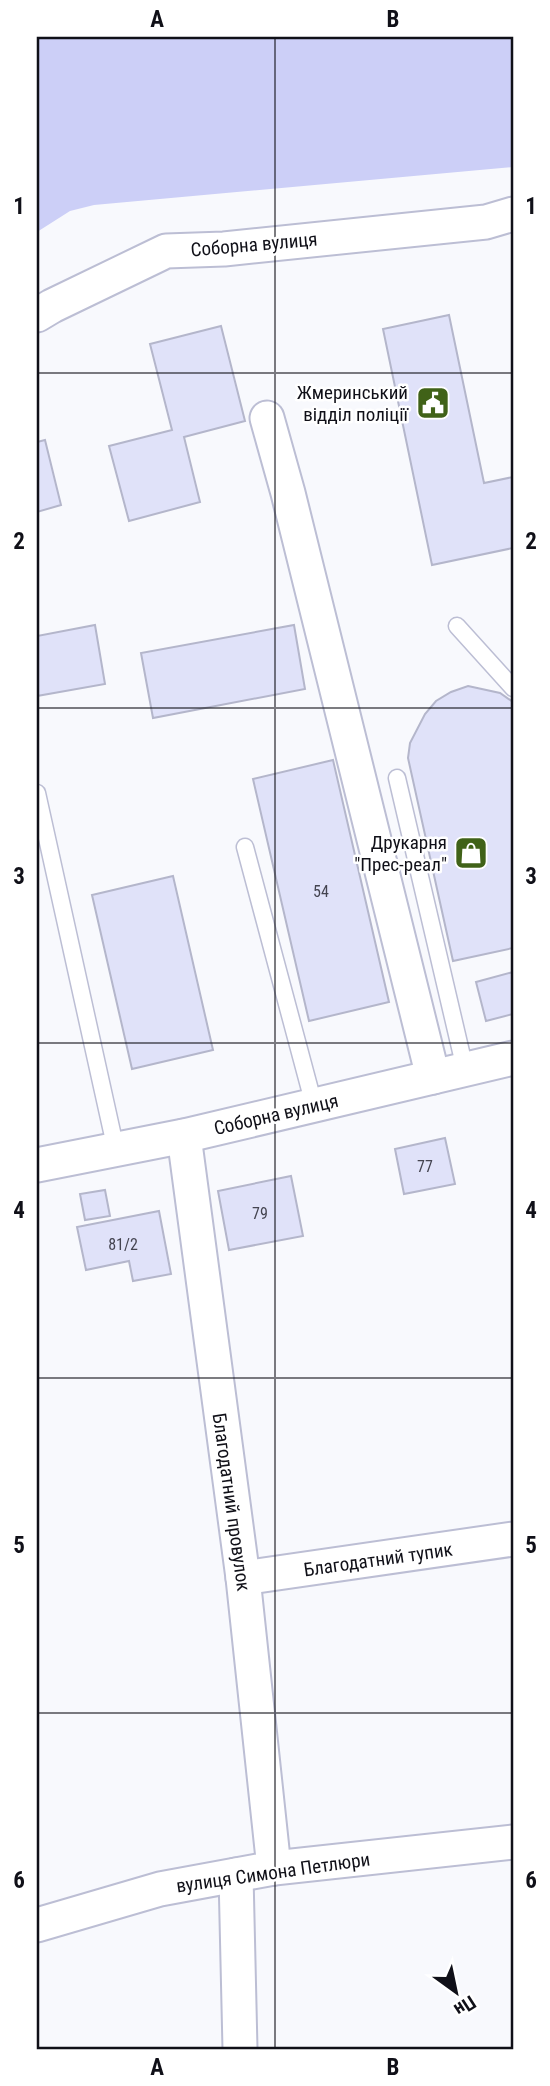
<svg xmlns="http://www.w3.org/2000/svg" width="550" height="2086" viewBox="0 0 550 2086" font-family="'Roboto Condensed',sans-serif">
<style>
.green{fill:#cccff7}
.building{fill:#e0e2f9;stroke:#b4b6cb;stroke-width:2}
.lines{fill:none;stroke-linecap:round;stroke-linejoin:round}
.lane-casing{stroke:#bcbed4;stroke-width:19}
.street-casing{stroke:#bcbed4;stroke-width:37}
.lane{stroke:#fff;stroke-width:16}
.street{stroke:#fff;stroke-width:33}
.grid{fill:none;stroke:#101018;stroke-width:2;stroke-opacity:0.55}
.labels{text-anchor:middle;stroke-width:5;stroke-linejoin:round;paint-order:stroke}
.number-label{font-size:16px;fill:#444450}
.street-label{font-size:19px;fill:#101018;stroke:#fff}
.poi-label{font-size:19px;fill:#101018;stroke:#fff;text-anchor:end}
.neatline{fill:none;stroke:#101018;stroke-width:2.5}
.grid-label{font-size:23px;text-anchor:middle;font-weight:bold;fill:#101018}
</style>
<rect width="100%" height="100%" fill="#f8f9fd"/>
<polygon class="green" points="37,37 513,37 513,167 94,205 70,211 37,232"/>
<g class="building">
<polygon points="449,315 484,483 513,477 513,548 432,565 383,329"/>
<polygon points="221,326 245,421 184,437 200,502 129,521 109,446 172,430 150,344"/>
<polygon points="45,440 61,505 37,512 37,442"/>
<polygon points="95,625 105,684 37,696 37,636"/>
<polygon points="294,625 305,689 153,718 141,653"/>
<polygon points="468,686 500,693 513,702 513,948 453,961 408,758 410,743 425,714 436,701 451,692"/>
<polygon points="333,760 389,1002 309,1021 253,779"/>
<polygon points="173,876 213,1050 132,1069 92,895"/>
<polygon points="513,972 513,1014 486,1021 476,982"/>
<polygon points="445,1138 455,1184 404,1194 395,1149"/>
<polygon points="291,1176 303,1236 229,1250 218,1191"/>
<polygon points="105,1190 110,1216 85,1220 80,1194"/>
<polygon points="159,1211 171,1274 133,1281 129,1261 86,1270 77,1227"/>
</g>
<g class="lines">
<defs>
<g id="lane">
<polyline points="457,626 513,688"/>
<polyline points="397,778 465,1069"/>
<polyline points="37,793 116,1150"/>
<polyline points="245,847 314,1105"/>
</g>
<g id="street">
<polyline points="37,315 52,306 166,251 224,249 486,222 513,214"/>
<polyline points="267,418 288,493 433,1077"/>
<polyline points="184,1136 243,1578 274,1868"/>
<polyline points="37,1165 184,1136 513,1058"/>
<polyline points="243,1578 513,1539"/>
<polyline points="236,1875 240,2049"/>
<polyline points="37,1925 160,1889 274,1868 513,1842"/>
</g>
</defs>
<use href="#lane" class="lane-casing"/>
<use href="#street" class="street-casing"/>
<use href="#lane" class="lane"/>
<use href="#street" class="street"/>
</g>
<path class="grid" d="M275 37V2049M37 373H513M37 708H513M37 1043H513M37 1378H513M37 1713H513"/>
<defs>
<symbol id="civic-square" viewBox="-11 -11 22 22"><rect x="-9" y="-9" width="18" height="18" rx="4" fill="#406218" stroke="#fff"/><path d="M-.6-6.5H3V-4.5H.6V-3L4-1V1h2V6H-6V1h2V-1L-.6-3ZM-1.2 2.5V6h2.4V2.5Z" fill="#fff"/></symbol>
<symbol id="shop-square" viewBox="-11 -11 22 22"><rect x="-9" y="-9" width="18" height="18" rx="4" fill="#406218" stroke="#fff"/><path d="M-5-2.5h2.3a2.7 3.5 0 0 1 5.4 0H5L5.5 6h-11ZM-1.5-2.5h3a1.5 2.3 0 0 0-3 0Z" fill="#fff"/></symbol>
</defs>
<g fill-rule="evenodd">
<use href="#civic-square" x="414" y="384" width="38" height="38"/>
<use href="#shop-square" x="452" y="834" width="38" height="38"/>
</g>
<g class="labels">
<g class="number-label">
<text x="321" y="897">54</text>
<text x="425" y="1172">77</text>
<text x="260" y="1219">79</text>
<text x="123" y="1250">81/2</text>
</g>
<g class="street-label">
<text transform="translate(254 244) rotate(-5)" y="7">Соборна вулиця</text>
<text transform="translate(276 1114) rotate(-13)" y="7">Соборна вулиця</text>
<text transform="translate(232 1502) rotate(82)" y="7">Благодатний провулок</text>
<text transform="translate(378 1559) rotate(-8)" y="7">Благодатний тупик</text>
<text transform="translate(273 1872) rotate(-8)" y="7">вулиця Симона Петлюри</text>
</g>
<g class="poi-label">
<text x="408" y="399">Жмеринський<tspan x="408" dy="22">відділ поліції</tspan></text>
<text x="447" y="849">Друкарня<tspan x="447" dy="22">"Прес-реал"</tspan></text>
</g>
</g>
<rect width="550" height="2086" fill="none" stroke="#ffffff" stroke-width="77"/>
<g transform="translate(456 1992) rotate(147)" stroke="#ffffff" stroke-width="5" paint-order="stroke">
<path d="M0-5L12 26L0 18L-12 26Z" fill="#101018"/>
<text y="-10" font-size="19" font-weight="bold" text-anchor="middle" fill="#101018">Пн</text>
</g>
<rect x="38" y="38" width="474" height="2010" class="neatline"/>
<g class="grid-label">
<text x="157" y="27">A</text>
<text x="393" y="27">B</text>
<text x="19" y="214">1</text>
<text x="531" y="214">1</text>
<text x="19" y="549">2</text>
<text x="531" y="549">2</text>
<text x="19" y="884">3</text>
<text x="531" y="884">3</text>
<text x="19" y="1218">4</text>
<text x="531" y="1218">4</text>
<text x="19" y="1553">5</text>
<text x="531" y="1553">5</text>
<text x="19" y="1888">6</text>
<text x="531" y="1888">6</text>
<text x="157" y="2075">A</text>
<text x="393" y="2075">B</text>
</g>
</svg>
